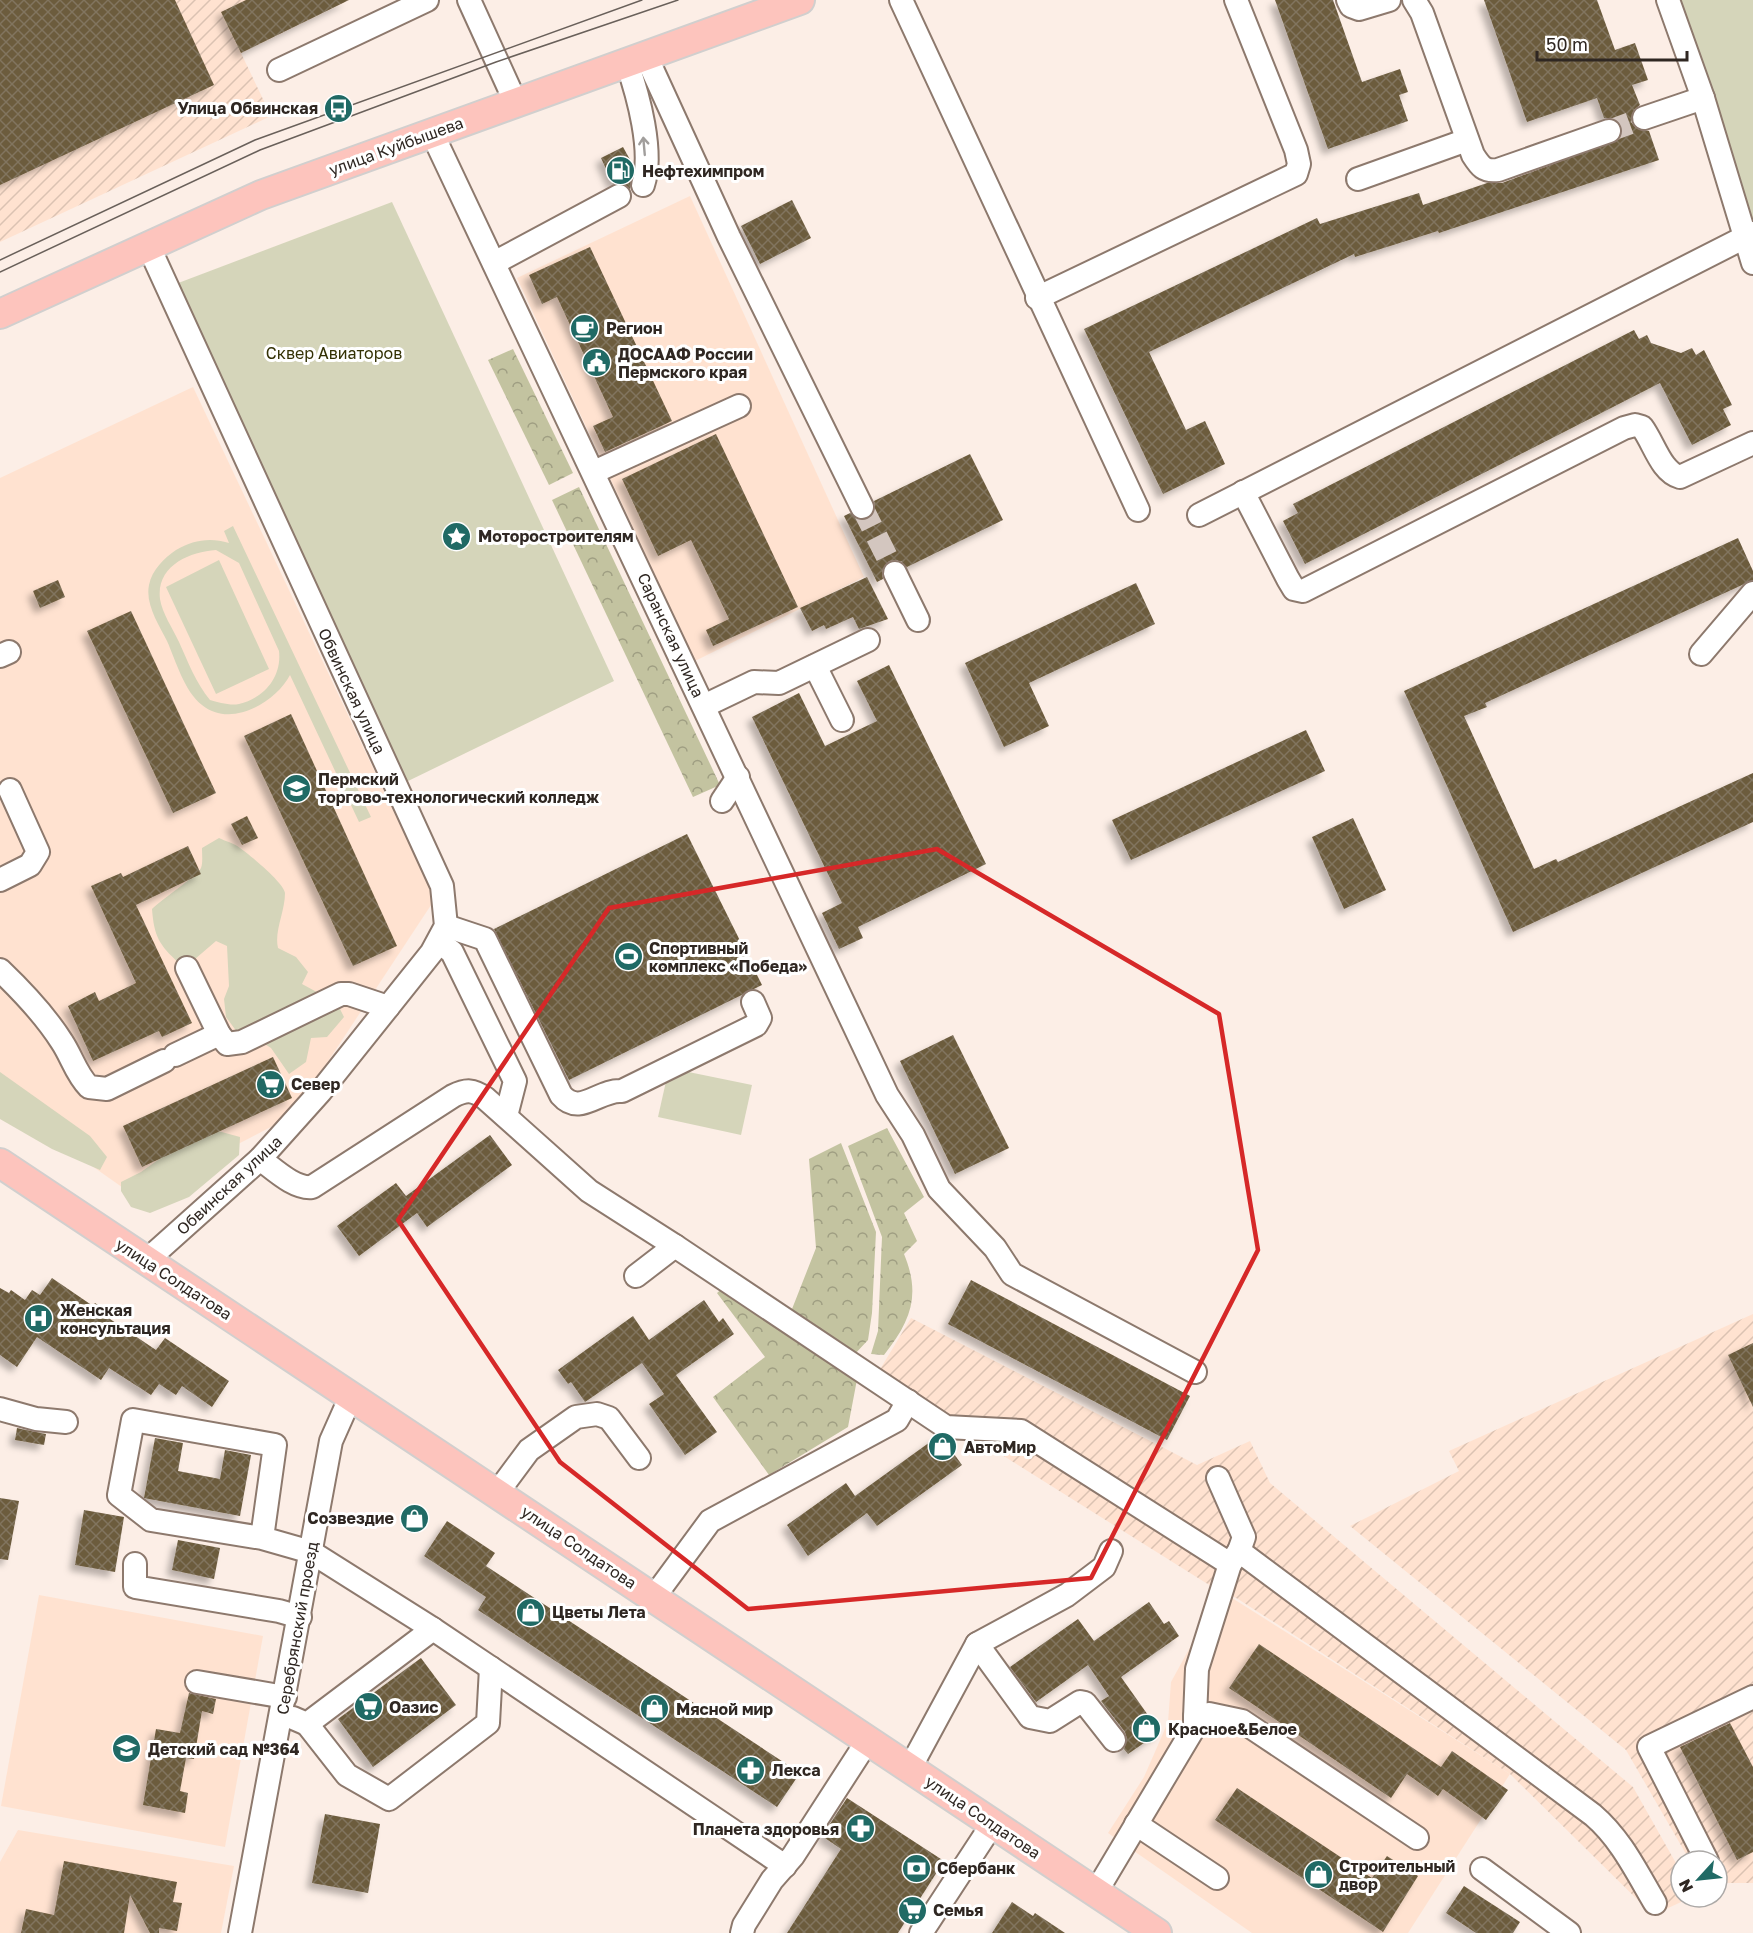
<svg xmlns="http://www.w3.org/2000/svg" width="1753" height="1933" viewBox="0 0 1753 1933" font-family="'Golos Text',sans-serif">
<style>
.built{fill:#ffe2d0}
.industrial{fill:url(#industrial-furrows)}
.green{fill:#d5d5ba;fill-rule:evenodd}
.forest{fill:url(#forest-crowns)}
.building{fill:url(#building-cross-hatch);filter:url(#shadow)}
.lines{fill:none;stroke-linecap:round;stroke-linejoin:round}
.minor-tunnel{stroke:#d3c6bf;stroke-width:22;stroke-dasharray:22 11;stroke-linecap:butt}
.minor-casing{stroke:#8d796d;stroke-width:26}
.major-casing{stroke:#d1cfce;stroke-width:32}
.minor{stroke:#fff;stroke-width:22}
.major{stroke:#fdc4bd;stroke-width:28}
.tram{stroke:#69605a;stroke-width:1.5}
.oneway{stroke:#a19e9c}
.marked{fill:none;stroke:#d62828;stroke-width:4.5;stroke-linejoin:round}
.labels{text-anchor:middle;stroke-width:6;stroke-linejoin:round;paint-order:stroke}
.poi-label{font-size:16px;font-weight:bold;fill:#2f2722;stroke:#fff;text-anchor:start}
.street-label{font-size:16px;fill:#2f2722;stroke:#fff}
.park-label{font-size:16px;fill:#333104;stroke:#fff}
</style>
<defs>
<pattern id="industrial-furrows" width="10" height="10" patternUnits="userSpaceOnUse" patternTransform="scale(1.5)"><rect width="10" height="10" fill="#ffe2d0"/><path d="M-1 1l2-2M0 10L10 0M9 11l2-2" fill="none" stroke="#dbc2b2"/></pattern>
<pattern id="forest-crowns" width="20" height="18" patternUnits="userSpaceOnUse" patternTransform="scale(1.5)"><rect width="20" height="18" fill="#c3c3a0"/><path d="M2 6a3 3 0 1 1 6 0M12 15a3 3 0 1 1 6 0" fill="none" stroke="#9f9e82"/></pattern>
<pattern id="building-cross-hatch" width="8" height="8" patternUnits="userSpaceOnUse" patternTransform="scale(1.5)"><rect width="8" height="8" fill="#6c5b3e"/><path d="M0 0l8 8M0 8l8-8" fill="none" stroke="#81745e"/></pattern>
<filter id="shadow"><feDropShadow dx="-5.5" dy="5.5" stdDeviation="3" flood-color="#0004"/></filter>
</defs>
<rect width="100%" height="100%" fill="#fceee6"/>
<g class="built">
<polygon points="690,196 864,577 695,661 517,278"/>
<polygon points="193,387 435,899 292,1116 136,1197 0,1101 0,478"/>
<polygon points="1221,1591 1510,1774 1408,1933 1252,1933 1108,1833 1144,1777 1168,1722 1171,1682"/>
<polygon points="39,1595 263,1636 225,1847 1,1806"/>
<polygon points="18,1830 234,1866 221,1933 0,1933 0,1862"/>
</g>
<g class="industrial">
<polygon points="0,0 349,0 241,53 271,116 0,242"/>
<polygon points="1753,1314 1753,1883 1717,1883 1717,1861 1690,1861 1626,1750 1350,1526 1459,1471 1449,1451"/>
<polygon points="911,1318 1197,1465 1250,1441 1270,1483 1633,1787 1681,1872 1681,1897 1692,1897 1653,1915 1510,1774 1238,1599 1206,1583 876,1376"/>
</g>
<g class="green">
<polygon points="1680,0 1753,0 1753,224 1731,148"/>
<polygon points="392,202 614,681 406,782 173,285"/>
<path d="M233 526 371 817 359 822 290 675C276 702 231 729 202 705 184 691 176 661 167 641 159 625 145 604 149 585 152 570 164 558 176 550 193 540 210 537 229 543L224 531ZM216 550 239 563 279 651C282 677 264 698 239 704 230 706 218 702 210 700 196 683 188 662 179 642 173 629 162 613 160 599 156 566 189 552 216 550Z"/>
<polygon points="219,560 269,669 216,694 166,587"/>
<path d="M219 838C225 841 234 843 240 848 250 855 284 883 285 893 285 912 274 931 278 948L296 957 308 972 302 984 337 1003 344 1017 327 1037 311 1038 306 1062 289 1074 271 1048 257 1039 237 1032 226 1017 224 999 229 986 227 946 216 941 195 959 179 963C159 945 154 936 152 909 162 899 197 876 201 868 203 863 202 854 202 848Z"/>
<polygon points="669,1068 752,1085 741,1135 658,1117"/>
<polygon points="0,1072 90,1136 107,1157 100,1170 52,1149 0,1119"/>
<polygon points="218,1131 240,1137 239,1155 189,1197 150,1213 131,1207 121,1191 121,1182 141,1172 172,1150"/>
</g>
<g class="forest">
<polygon points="513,349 573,473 549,485 488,360"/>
<polygon points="579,487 720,785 693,797 552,500"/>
<path d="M887 1128 924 1197 904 1213 917 1241 904 1254C921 1295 911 1321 884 1355L871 1354 878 1331 882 1237 848 1146Z"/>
<polygon points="841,1143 876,1232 872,1313 868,1340 854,1355 792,1309 816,1248 809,1159"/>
<polygon points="731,1281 859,1369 848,1427 769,1475 713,1397 765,1357 717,1293"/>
</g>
<g class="building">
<polygon points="0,0 175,0 214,85 0,185"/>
<polygon points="246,0 349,0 241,53 221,12"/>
<polygon points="1275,0 1333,0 1362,82 1400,69 1408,92 1399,95 1408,121 1328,149"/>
<polygon points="1484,0 1597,0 1615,50 1635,43 1648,80 1632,85 1640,105 1634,110 1631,122 1636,128 1649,131 1659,160 1439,233 1438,231 1355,257 1354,254 1149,352 1186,430 1205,421 1225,464 1163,494 1084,329 1317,218 1320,224 1419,193 1423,205 1487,183 1502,183 1620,139 1621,126 1612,118 1604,118 1597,98 1527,122"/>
<polygon points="623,147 633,165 630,189 620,183 613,184 601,158"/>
<polygon points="792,200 811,238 760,264 741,226"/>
<polygon points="590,247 672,421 605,452 593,426 613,417 557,297 542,304 529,275"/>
<polygon points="1634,330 1639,339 1647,335 1651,343 1681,353 1692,348 1696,355 1704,350 1732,405 1723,409 1731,425 1692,445 1660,383 1305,564 1283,521 1298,513 1293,504"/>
<polygon points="716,434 798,607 713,646 706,630 729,619 691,540 658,556 622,479"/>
<polygon points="970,454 1003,520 907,567 897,560 889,561 882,572 883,579 877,582 844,516 850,513 861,520 868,519 875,508 874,501"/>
<polygon points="1738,538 1753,571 1753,580 1485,703 1487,707 1464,716 1534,869 1556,859 1558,862 1753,773 1753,822 1513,932 1404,691"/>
<polygon points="867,577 888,619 859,629 853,617 826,629 824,625 812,631 800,608"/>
<polygon points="58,580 65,597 40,608 33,591"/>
<polygon points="1136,583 1155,624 1029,683 1049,726 1004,747 965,663"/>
<polygon points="131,611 216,793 173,813 87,631"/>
<polygon points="889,665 986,864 858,927 863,938 839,949 822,913 842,903 752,717 799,693 825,746 877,721 857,681"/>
<polygon points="291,714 397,946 353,966 244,736"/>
<polygon points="1306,730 1325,771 1131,860 1112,820"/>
<polygon points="247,816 258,838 242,845 231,824"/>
<polygon points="1353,818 1386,890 1344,909 1312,837"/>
<polygon points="687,834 762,985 569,1080 494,929"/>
<polygon points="188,846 201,874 136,905 192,1023 162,1037 159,1031 93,1061 68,1006 95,992 99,1001 136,983 91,886 121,873 123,877"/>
<polygon points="953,1035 1009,1148 955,1174 900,1061"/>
<polygon points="273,1057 292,1098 142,1167 123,1126"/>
<polygon points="490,1135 512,1165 427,1227 417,1213 359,1256 337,1226 396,1183 406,1196"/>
<polygon points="52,1278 93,1306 95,1303 113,1315 110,1319 156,1350 165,1338 229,1381 212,1407 182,1386 176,1395 159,1384 151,1395 109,1368 101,1380 37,1337 17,1367 0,1355 0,1288 9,1293 11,1290 25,1300 32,1290 40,1295"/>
<polygon points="971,1280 1190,1396 1167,1440 948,1324"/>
<polygon points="704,1300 719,1322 723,1318 734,1334 676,1375 717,1432 685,1455 649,1404 664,1394 642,1363 585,1402 571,1382 568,1384 558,1370 633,1316 649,1340"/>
<polygon points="1753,1343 1753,1407 1728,1355"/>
<polygon points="17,1428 46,1434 44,1445 15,1440"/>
<polygon points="937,1437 944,1440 962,1465 877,1526 867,1513 808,1556 787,1525 846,1483 855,1496"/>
<polygon points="155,1438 183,1443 178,1471 220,1479 225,1450 251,1455 240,1516 144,1498"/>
<polygon points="0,1498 19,1501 8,1560 0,1559"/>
<polygon points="84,1510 124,1517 115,1572 75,1565"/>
<polygon points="447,1521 495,1553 486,1566 800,1773 777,1807 478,1610 486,1597 424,1556"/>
<polygon points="178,1540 220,1548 214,1579 172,1570"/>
<polygon points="1149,1602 1164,1624 1169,1621 1179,1636 1121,1677 1160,1732 1128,1754 1124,1749 1127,1739 1125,1732 1101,1701 1109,1696 1088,1665 1036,1702 1010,1667 1078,1619 1094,1641"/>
<polygon points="1259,1644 1441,1767 1452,1751 1508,1790 1486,1820 1443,1789 1438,1796 1407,1774 1391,1798 1229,1688"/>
<polygon points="421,1658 456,1705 373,1767 338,1719"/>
<polygon points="189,1693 216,1699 213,1714 202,1711 194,1759 186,1758 180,1791 188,1793 185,1813 143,1805 156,1729 180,1733"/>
<polygon points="1730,1723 1753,1767 1753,1852 1737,1860 1680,1747"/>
<polygon points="1237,1788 1372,1878 1387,1856 1418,1876 1383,1932 1215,1820"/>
<polygon points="847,1798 944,1861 898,1933 787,1933 841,1849 822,1836"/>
<polygon points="325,1814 380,1824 368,1893 312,1883"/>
<polygon points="64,1861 177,1882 173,1902 182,1903 177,1931 159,1928 159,1933 150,1933 130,1895 124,1933 21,1933 26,1909 54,1915"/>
<polygon points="1464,1886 1520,1922 1513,1933 1476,1933 1446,1913"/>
<polygon points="1012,1902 1033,1916 1035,1913 1065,1933 992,1933"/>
</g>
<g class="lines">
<g class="minor-tunnel">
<polyline points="1609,131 1644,118"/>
<polyline points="862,507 895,573"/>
</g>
<defs>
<g id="minor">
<polyline points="469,0 515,101"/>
<polyline points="901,0 1138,510"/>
<polyline points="1348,0 1351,6 1359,9 1389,0"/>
<path d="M1414 0 1422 13 1473 155C1480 166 1484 172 1498 170L1609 131"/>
<polyline points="1668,0 1703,98 1753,263"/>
<polyline points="646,56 729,237 862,507"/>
<path d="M627 63C638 95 654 152 643 185"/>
<polyline points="279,70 427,0"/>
<polyline points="1644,118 1703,98"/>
<polyline points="432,133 887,1095 913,1135 939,1189 995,1248 1012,1274 1195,1372"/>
<polyline points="1358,179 1467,140"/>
<polyline points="494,263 619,196"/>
<polyline points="1037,298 1296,174 1299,164 1296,150 1236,0"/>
<polyline points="594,472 739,406"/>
<path d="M1243 492 1288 579 1294 589 1303 591 1624 428 1635 425 1642 427C1654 443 1661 472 1680 477L1753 443"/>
<polyline points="1199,515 1753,233"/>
<polyline points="895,573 918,620"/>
<polyline points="1701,654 1753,593"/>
<polyline points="0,656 9,652"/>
<polyline points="815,666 842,720"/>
<polyline points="704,706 754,682 779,683 868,640"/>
<polyline points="722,801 738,777"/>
<polyline points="0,880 30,865 38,852 10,790"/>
<path d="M446 926 485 939 561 1095C580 1117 599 1089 622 1091L756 1025 760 1018 753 1002"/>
<polyline points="439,942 452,952 515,1081 506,1116"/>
<polyline points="187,968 219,1034 227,1044 242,1042 341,994 349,994 388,1007"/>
<path d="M0 970C23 992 45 1015 62 1042 72 1057 76 1074 89 1087L107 1089 164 1061"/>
<polyline points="175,1055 219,1034"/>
<path d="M260 1159C274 1169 294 1189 312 1187L453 1096C467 1089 473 1090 485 1098L589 1191 675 1246"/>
<polyline points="146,1261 260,1159 321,1091 432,952 446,926 442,886 148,245"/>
<path d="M636 1276 675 1246 946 1427 1021 1431 1230 1564 1239 1551 1593 1815C1621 1839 1636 1871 1655 1903"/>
<polyline points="0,1409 36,1419 66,1422"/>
<polyline points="1218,1478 1244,1537 1239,1551"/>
<polyline points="497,1493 529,1450 576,1417 597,1414 609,1418 639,1458"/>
<polyline points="262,1538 151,1520 119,1495 133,1420 275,1445 262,1538 311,1552 433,1629 785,1866"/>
<polyline points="135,1564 135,1587 279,1611 300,1617"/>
<polyline points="654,1597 710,1521 897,1420 908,1401"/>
<polyline points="977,1644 1030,1717 1050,1721 1080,1702 1085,1703 1114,1740"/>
<polyline points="197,1682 285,1697"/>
<polyline points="1195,1717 1197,1669 1230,1564"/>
<polyline points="293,1718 307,1724 433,1629"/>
<polyline points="307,1724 347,1775 389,1799 488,1723 491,1668"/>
<polyline points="910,1768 977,1644 1067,1595 1104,1567 1111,1551"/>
<polyline points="1136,1824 1217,1878"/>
<polyline points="1707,1861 1649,1747 1753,1697"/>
<polyline points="1482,1869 1569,1933"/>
<polyline points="1096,1892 1195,1726 1195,1717 1209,1714 1242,1721 1417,1838"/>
<polyline points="240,1933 331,1441 351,1396"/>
<polyline points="742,1933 744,1925 772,1880 793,1856 868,1740"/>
<polyline points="921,1933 993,1823"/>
</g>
<g id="major">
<polyline points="0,314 261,195 800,0"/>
<polyline points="0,1163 1157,1933"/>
</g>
</defs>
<use href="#minor" class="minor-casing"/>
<use href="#major" class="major-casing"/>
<use href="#minor" class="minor"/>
<use href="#major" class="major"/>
<g class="tram">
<polyline points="0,260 255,140 642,0"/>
<polyline points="0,272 260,150 496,62 678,0"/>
</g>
</g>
<defs><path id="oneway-shaft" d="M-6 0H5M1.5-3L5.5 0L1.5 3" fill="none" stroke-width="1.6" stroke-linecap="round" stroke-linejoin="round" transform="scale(1.5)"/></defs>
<use class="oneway" href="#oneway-shaft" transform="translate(644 146) rotate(-95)"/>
<path class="marked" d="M937 849 1219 1014 1258 1250 1091 1578 748 1609 560 1462 398 1220 609 908Z"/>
<defs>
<symbol id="bus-disc" viewBox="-11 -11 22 22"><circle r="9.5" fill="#206a65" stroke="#fff"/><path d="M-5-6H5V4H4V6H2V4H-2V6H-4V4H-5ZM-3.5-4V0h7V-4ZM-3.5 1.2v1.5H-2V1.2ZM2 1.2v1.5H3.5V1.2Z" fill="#fff"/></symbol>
<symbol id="fuel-disc" viewBox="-11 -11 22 22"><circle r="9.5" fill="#206a65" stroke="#fff"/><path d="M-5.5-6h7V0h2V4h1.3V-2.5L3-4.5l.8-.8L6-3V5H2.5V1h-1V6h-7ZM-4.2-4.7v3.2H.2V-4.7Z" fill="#fff"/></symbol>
<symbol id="cafe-disc" viewBox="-11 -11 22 22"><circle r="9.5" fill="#206a65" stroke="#fff"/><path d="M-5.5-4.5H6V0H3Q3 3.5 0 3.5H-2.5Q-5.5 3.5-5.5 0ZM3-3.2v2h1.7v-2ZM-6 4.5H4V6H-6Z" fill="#fff"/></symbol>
<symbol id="civic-disc" viewBox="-11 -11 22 22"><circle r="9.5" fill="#206a65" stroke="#fff"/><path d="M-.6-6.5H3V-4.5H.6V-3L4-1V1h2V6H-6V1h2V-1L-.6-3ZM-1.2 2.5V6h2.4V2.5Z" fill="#fff"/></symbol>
<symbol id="sight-disc" viewBox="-11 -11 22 22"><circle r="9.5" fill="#206a65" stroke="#fff"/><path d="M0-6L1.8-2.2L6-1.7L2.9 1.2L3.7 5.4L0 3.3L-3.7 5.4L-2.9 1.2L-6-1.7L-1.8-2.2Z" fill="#fff"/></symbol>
<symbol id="university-disc" viewBox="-11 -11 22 22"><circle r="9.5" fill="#206a65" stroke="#fff"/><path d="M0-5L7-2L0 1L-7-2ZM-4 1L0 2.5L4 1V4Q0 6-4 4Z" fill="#fff"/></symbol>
<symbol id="stadium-disc" viewBox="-11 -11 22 22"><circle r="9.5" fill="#206a65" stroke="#fff"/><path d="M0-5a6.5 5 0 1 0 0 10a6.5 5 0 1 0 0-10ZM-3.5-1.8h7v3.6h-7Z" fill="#fff"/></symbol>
<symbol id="supermarket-disc" viewBox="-11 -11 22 22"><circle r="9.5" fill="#206a65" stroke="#fff"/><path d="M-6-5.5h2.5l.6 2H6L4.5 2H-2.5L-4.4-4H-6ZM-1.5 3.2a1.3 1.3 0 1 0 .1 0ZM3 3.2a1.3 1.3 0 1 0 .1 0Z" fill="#fff"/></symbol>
<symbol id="hospital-disc" viewBox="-11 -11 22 22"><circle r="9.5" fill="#206a65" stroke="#fff"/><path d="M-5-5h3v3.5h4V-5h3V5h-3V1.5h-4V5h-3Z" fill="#fff"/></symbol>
<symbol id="shop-disc" viewBox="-11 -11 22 22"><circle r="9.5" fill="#206a65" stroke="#fff"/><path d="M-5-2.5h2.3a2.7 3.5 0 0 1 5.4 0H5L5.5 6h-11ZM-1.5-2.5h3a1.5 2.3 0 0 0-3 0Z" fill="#fff"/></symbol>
<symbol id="school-disc" viewBox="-11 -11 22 22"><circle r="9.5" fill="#206a65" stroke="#fff"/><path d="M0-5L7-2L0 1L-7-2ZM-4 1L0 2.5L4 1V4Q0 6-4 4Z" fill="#fff"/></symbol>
<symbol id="pharmacy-disc" viewBox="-11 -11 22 22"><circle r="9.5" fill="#206a65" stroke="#fff"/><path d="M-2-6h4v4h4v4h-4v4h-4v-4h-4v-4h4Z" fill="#fff"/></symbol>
<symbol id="bank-disc" viewBox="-11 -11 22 22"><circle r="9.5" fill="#206a65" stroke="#fff"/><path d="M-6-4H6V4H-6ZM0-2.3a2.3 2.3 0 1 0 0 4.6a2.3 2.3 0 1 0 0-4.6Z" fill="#fff"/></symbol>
</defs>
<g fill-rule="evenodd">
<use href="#bus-disc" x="322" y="92" width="33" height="33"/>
<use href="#fuel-disc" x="604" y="154" width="33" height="33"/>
<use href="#cafe-disc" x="568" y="312" width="33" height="33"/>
<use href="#civic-disc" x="580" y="346" width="33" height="33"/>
<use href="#sight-disc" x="440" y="520" width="33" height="33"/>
<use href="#university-disc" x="280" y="772" width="33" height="33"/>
<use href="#stadium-disc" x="612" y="940" width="33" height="33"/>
<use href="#supermarket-disc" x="254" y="1068" width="33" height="33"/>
<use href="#hospital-disc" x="22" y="1302" width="33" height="33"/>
<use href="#shop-disc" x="926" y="1430" width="33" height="33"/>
<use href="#shop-disc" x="398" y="1502" width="33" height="33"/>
<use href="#shop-disc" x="514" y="1596" width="33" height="33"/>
<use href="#supermarket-disc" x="352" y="1690" width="33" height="33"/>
<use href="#shop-disc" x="638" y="1692" width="33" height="33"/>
<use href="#shop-disc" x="1130" y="1712" width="33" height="33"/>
<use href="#school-disc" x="110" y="1732" width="33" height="33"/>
<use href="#pharmacy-disc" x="734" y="1754" width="33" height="33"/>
<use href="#pharmacy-disc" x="844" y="1812" width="33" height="33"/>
<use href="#bank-disc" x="900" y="1852" width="33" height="33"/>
<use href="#shop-disc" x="1302" y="1858" width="33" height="33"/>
<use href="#supermarket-disc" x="896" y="1894" width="33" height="33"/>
</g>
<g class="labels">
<g class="poi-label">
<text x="318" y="114" text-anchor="end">Улица Обвинская</text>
<text x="642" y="177">Нефтехимпром</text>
<text x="606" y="334">Регион</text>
<text x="618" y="360">ДОСААФ России<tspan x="618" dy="18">Пермского края</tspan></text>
<text x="478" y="542">Моторостроителям</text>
<text x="318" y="785">Пермский<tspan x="318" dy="18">торгово-технологический колледж</tspan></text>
<text x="649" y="954">Спортивный<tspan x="649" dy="18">комплекс «Победа»</tspan></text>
<text x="291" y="1090">Север</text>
<text x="60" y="1316">Женская<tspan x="60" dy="18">консультация</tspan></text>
<text x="964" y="1453">АвтоМир</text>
<text x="394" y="1524" text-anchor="end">Созвездие</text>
<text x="552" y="1618">Цветы Лета</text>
<text x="389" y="1713">Оазис</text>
<text x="676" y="1715">Мясной мир</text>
<text x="1168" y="1735">Красное&amp;Белое</text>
<text x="148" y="1755">Детский сад №364</text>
<text x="772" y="1776">Лекса</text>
<text x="839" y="1835" text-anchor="end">Планета здоровья</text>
<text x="1339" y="1872">Строительный<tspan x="1339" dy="18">двор</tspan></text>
<text x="937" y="1874">Сбербанк</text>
<text x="933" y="1916">Семья</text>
</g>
<g class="street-label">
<text transform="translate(396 146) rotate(-20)" y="6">улица Куйбышева</text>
<text transform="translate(671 635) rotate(65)" y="6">Саранская улица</text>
<text transform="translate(352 691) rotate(65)" y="6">Обвинская улица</text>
<text transform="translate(229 1185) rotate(-43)" y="6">Обвинская улица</text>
<text transform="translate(174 1279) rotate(33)" y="6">улица Солдатова</text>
<text transform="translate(579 1547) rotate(34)" y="6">улица Солдатова</text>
<text transform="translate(297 1628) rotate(-80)" y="6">Серебрянский проезд</text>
<text transform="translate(983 1817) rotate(34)" y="6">улица Солдатова</text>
</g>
<g class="park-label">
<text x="334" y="359">Сквер Авиаторов</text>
</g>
</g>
<g transform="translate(1699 1879) rotate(243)"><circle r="28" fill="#ffffff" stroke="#aca9a7" stroke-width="1.5"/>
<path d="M0-4.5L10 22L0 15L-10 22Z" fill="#206a65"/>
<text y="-9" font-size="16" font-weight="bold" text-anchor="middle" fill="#2f2722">N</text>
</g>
<path d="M1537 51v9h150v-9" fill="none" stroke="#2f2722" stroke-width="3"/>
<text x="1546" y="51" font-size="18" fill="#2f2722" stroke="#ffffff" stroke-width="4.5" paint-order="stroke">50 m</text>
</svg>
